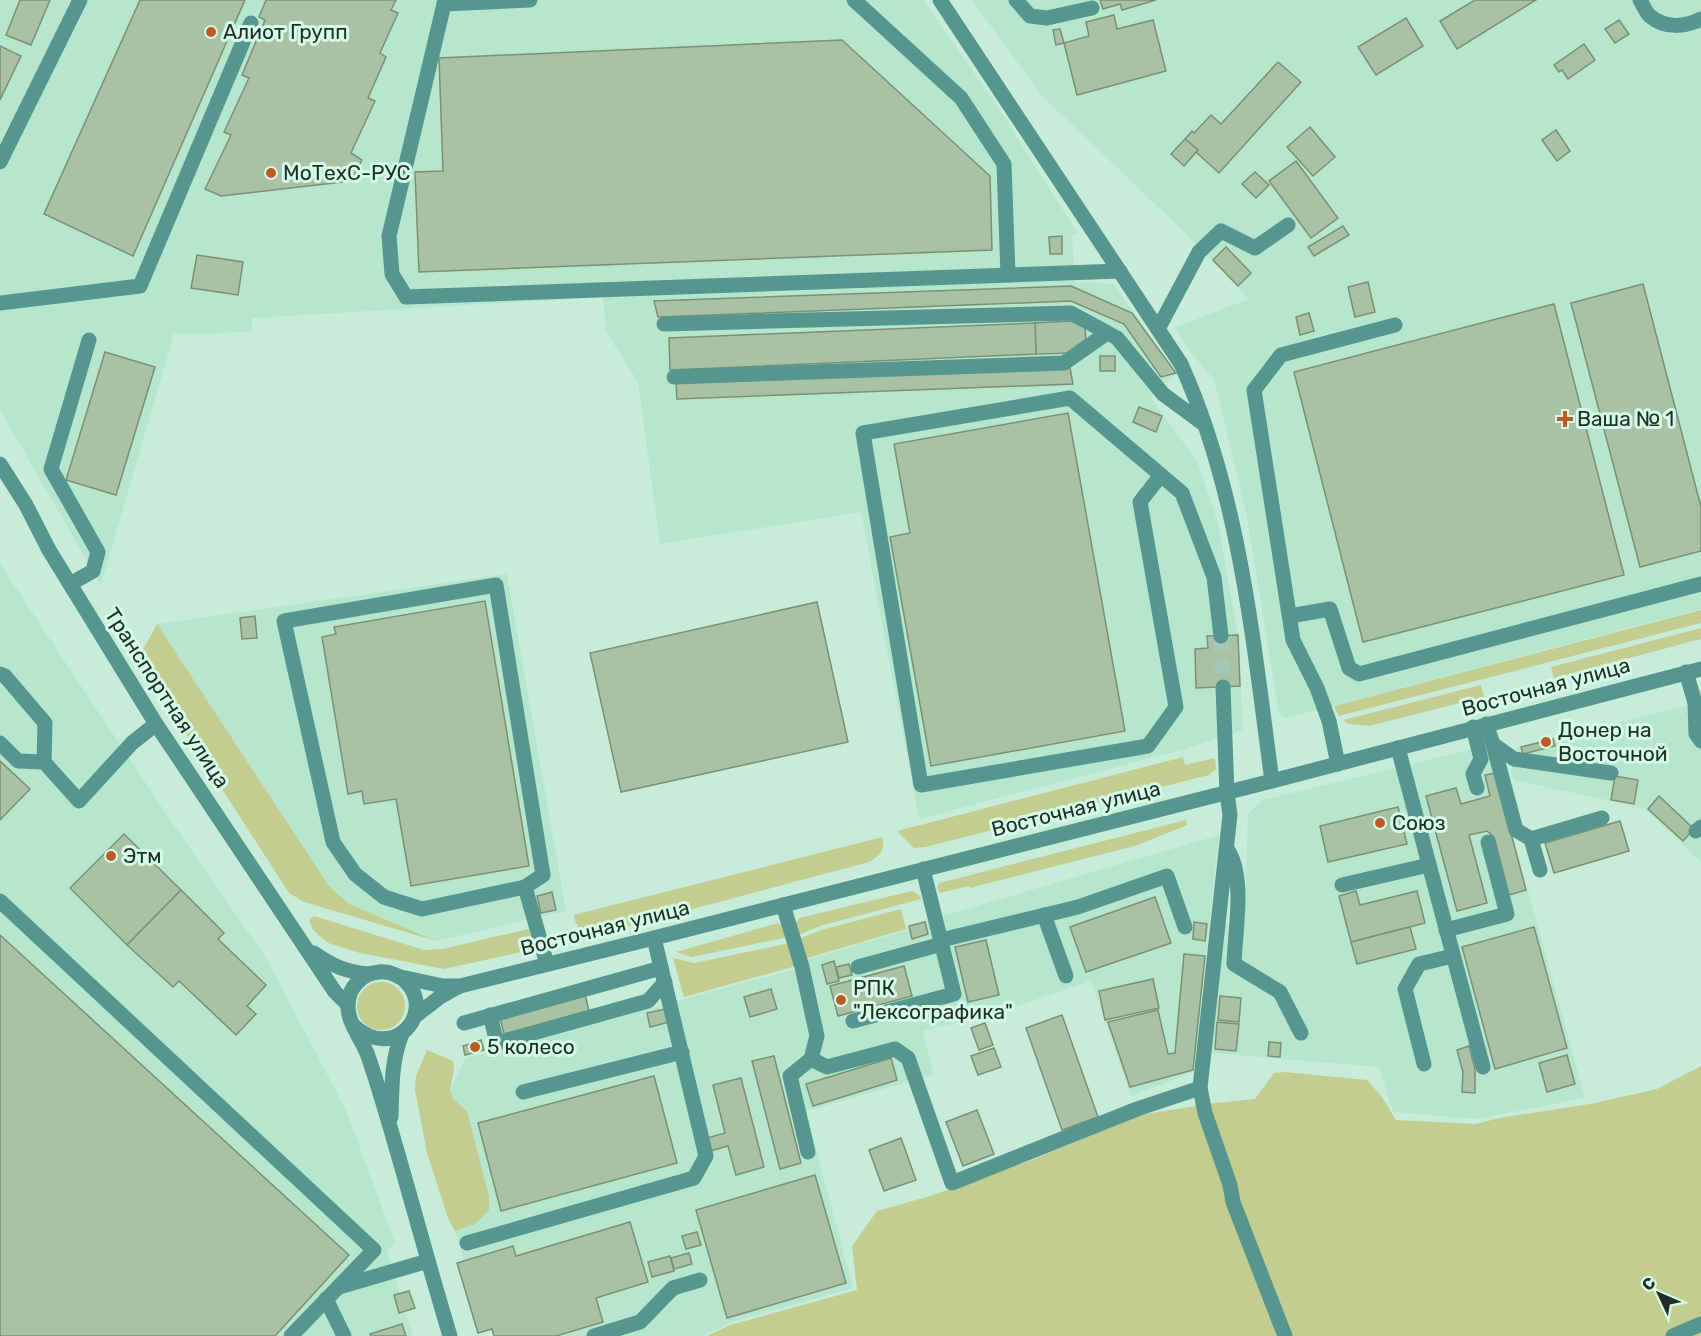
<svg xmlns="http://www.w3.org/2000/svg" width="1701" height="1336" viewBox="0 0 1701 1336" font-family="Rubik,sans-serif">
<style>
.built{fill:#b7e6ce}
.green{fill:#c4cd90}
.building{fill:#aac2a4;stroke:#7a9074;stroke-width:1.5}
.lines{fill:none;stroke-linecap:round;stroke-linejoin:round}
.minor-tunnel{stroke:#a5c7b6;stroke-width:15;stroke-dasharray:15 8;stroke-linecap:butt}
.minor{stroke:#55968f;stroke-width:15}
.poi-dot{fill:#bd5827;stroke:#d4fbe7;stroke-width:2}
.labels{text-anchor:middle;stroke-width:6;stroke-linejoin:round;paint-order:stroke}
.poi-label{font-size:21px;fill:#1e2d25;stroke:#d4fbe7;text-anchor:start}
.street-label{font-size:21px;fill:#1e2d25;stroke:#d4fbe7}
</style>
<rect width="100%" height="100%" fill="#c7edda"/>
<g class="built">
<polygon points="0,0 923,0 998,107 1078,234 1072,235 1075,282 1114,284 1176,373 1151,398 1197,461 1218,523 1238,635 1243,730 1181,750 919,819 861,512 660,544 638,382 606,332 603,297 252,318 253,332 174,334 101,585 0,410"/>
<polygon points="972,0 1701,0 1701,609 1287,718 1279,715 1247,517 1214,380 1187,348 1176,327 1249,299 1181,229 1041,95"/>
<polygon points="0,564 169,818 266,958 346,1110 395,1243 387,1252 413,1336 0,1336"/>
<polygon points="507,574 566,911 436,941 349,904 329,886 157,624"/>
<polygon points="1701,702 1701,862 1644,808 1514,780 1511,772 1517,748"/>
<polygon points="1486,746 1489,749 1585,1098 1477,1119 1393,1112 1379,1067 1211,1053 1225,924 1244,926 1248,814 1263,800"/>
<polygon points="1219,835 1194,1072 1131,1096 1091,981 996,1013 923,1031 934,1075 806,1111 853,1288 732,1322 702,1336 494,1336 491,1329 478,1333 457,1263 464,1260 427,1134 466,1058 807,966 806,960 909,930 909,926"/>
</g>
<g class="green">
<polygon points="1701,610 1701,623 1339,716 1334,706"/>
<polygon points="157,624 329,886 349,904 436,941 304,902 289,893 138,659"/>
<polygon points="1701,628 1701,639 1554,678 1551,667"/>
<polygon points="1481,685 1484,697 1369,726 1349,724 1343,720"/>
<polygon points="1183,757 1185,765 1215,758 1216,769 1209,775 926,847 914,848 897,831"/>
<polygon points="1186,820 1187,825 1138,845 970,888 969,886 940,893 937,888 939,883"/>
<path d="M882 837C886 849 880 856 869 862L598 934C585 933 575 929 574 915Z"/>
<polygon points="912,891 920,896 921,899 820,926 798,935 795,925 799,918"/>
<polygon points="901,909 906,929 804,959 799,939 821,930"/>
<polygon points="314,916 424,950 442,949 529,929 532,944 526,951 444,969 360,953 328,943 313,930 309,920"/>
<polygon points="778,923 786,928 788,937 692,957 676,952"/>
<polygon points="790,943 796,966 684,997 673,958 694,963"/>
<circle cx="381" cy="1006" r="24"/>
<polygon points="427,1050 453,1061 454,1071 450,1089 453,1099 467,1111 489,1196 489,1210 475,1224 455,1231 448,1218 427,1153 415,1090 416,1076"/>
<polygon points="1701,1066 1701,1336 707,1336 730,1325 857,1290 852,1246 877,1211 930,1196 1032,1160 1139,1115 1214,1103 1255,1099 1274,1073 1285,1072 1367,1080 1382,1097 1396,1120 1476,1124 1499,1118 1590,1104 1657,1089"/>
</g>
<g class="building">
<polygon points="20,0 50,0 31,45 6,35"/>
<polygon points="140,0 245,0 133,256 44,214"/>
<polygon points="266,0 396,0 391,10 398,13 380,53 386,57 368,98 375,101 351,153 362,160 351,181 221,196 205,189 231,135 224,132 249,78 242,75 265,20 259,17"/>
<polygon points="1100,0 1156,0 1122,10 1120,4 1103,9"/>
<polygon points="1475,0 1536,0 1457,49 1440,21"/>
<polygon points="1114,15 1117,29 1153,20 1166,71 1077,95 1064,43 1089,36 1086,22"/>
<polygon points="1406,18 1423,46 1376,75 1358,47"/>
<polygon points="1619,20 1629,34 1615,43 1605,29"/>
<polygon points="1060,29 1064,43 1056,45 1053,30"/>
<polygon points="842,40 990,176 992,250 419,272 415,172 443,171 439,58"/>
<polygon points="1584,44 1595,60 1568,79 1562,70 1559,72 1554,65"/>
<polygon points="0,46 21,56 0,100"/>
<polygon points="1278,62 1301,82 1219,173 1196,152 1198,150 1185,139 1192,131 1194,133 1211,115 1221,124"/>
<polygon points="1310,127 1335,157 1313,176 1287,147"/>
<polygon points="1556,130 1570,151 1557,161 1542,140"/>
<polygon points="1185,139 1198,150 1184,166 1171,154"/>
<polygon points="1296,161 1338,218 1311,238 1269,181"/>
<polygon points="1255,172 1269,185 1256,198 1242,184"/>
<polygon points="1343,226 1349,235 1314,256 1308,247"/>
<polygon points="1062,236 1062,254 1050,254 1049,237"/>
<polygon points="1226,247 1251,273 1238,286 1213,260"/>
<polygon points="197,255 243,262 238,295 191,288"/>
<polygon points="1368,282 1375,312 1355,317 1348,287"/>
<polygon points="1643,284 1701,507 1701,551 1640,567 1571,303"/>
<polygon points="1071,286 1132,313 1176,373 1161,377 1124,324 1071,301 658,317 654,301"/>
<polygon points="1554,304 1624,575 1363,642 1294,372"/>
<polygon points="1309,313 1314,331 1300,335 1296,317"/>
<polygon points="1071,321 1085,327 1086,344 1072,353 1036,354 1035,323"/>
<polygon points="1035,323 1036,354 670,370 669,338"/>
<polygon points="105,352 155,367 116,495 66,480"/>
<rect x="1100" y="356" width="15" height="15"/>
<polygon points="1070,368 1073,384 677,399 676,383"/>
<polygon points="1139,407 1162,416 1156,432 1133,422"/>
<polygon points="1068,413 1125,731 931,766 890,537 910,533 894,444"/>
<polygon points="485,601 529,866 411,886 396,799 364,804 362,791 348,794 322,637 336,634 334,627"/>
<polygon points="817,602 848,742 621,792 590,653"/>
<polygon points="255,616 257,638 242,639 240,618"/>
<polygon points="1238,635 1240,686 1196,688 1195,649 1208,648 1207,636"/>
<polygon points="1553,739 1555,746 1523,754 1521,747"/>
<polygon points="0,761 30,789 0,820"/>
<polygon points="1495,773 1526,890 1509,895 1494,837 1487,831 1469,835 1487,903 1457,911 1426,796 1456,788 1461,804 1490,796 1485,775"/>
<polygon points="1615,776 1638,780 1634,804 1611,800"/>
<polygon points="1659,796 1694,829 1683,841 1648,809"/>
<polygon points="1398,807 1407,844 1328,862 1320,826"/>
<polygon points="1620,821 1629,851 1554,873 1545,843"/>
<polygon points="124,834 181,890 127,945 70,888"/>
<polygon points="181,890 224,933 218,939 266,985 247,1006 256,1014 236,1035 179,981 173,987 127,945"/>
<polygon points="1356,891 1360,905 1417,891 1425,923 1351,942 1339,896"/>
<polygon points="552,892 556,910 541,913 537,896"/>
<polygon points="1155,897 1171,943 1086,972 1070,927"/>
<polygon points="925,922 928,934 912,939 909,926"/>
<polygon points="1194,922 1207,924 1205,941 1193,939"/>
<polygon points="1410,927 1416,949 1357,964 1351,942"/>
<polygon points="1534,927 1567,1048 1495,1069 1462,947"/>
<polygon points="0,935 349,1255 275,1336 0,1336"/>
<polygon points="986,940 999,995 968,1002 955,947"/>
<polygon points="1184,954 1205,956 1193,1070 1130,1087 1108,1022 1158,1010 1168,1054 1175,1053"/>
<polygon points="834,961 839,981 827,984 822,965"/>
<polygon points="849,964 852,975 839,978 836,967"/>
<polygon points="904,966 912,996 838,1016 830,986"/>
<polygon points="1153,979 1159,1008 1105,1020 1099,991"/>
<polygon points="771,989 777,1009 750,1017 744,997"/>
<polygon points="585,994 589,1011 504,1034 500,1018"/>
<polygon points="1220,996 1241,998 1239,1022 1218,1020"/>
<polygon points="666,1009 669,1022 650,1027 647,1013"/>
<polygon points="1062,1015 1098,1117 1062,1130 1026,1028"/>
<polygon points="1217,1022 1239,1024 1236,1051 1215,1049"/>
<polygon points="985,1023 993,1045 979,1050 971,1028"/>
<polygon points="481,1040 484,1050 465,1055 463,1046"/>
<polygon points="1269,1042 1281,1043 1280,1057 1268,1056"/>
<polygon points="1469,1046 1475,1069 1475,1093 1462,1092 1463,1072 1457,1050"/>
<polygon points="994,1048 1001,1067 978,1075 971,1056"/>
<polygon points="1567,1055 1575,1084 1547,1092 1539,1063"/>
<polygon points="774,1056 801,1163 780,1169 752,1061"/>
<polygon points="891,1058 897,1080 813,1106 806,1084"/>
<polygon points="654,1076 677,1163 501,1211 478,1123"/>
<polygon points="741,1078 764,1167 736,1175 728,1146 710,1151 707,1138 725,1133 713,1085"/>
<polygon points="977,1110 994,1154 963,1166 946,1122"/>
<polygon points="901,1138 916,1180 884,1191 869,1150"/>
<polygon points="815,1175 846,1283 727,1318 696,1210"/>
<polygon points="630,1222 648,1282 596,1298 603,1322 556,1336 494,1336 492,1329 478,1333 457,1263 513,1246 516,1256"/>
<polygon points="697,1232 701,1245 686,1249 682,1236"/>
<polygon points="689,1253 692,1264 674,1269 671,1258"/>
<polygon points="670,1256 674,1271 652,1277 648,1262"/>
<polygon points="409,1291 415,1308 399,1313 394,1295"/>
<polygon points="402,1324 406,1336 371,1336 370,1334"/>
</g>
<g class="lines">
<polyline class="minor-tunnel" points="1221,636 1223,687"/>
<g class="minor">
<polyline points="447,0 444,4 389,236 392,274 406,297 1120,271"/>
<polyline points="854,0 961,98 1004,164 1008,275"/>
<path d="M940 0 1181 364C1240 495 1253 641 1272 781"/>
<polyline points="1016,0 1030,16 1047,18 1092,8"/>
<path d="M1640 0C1643 5 1646 13 1650 16 1665 29 1685 27 1701 19"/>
<polyline points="444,4 530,0"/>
<polyline points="0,162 80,0"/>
<polyline points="0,303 140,286 251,23"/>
<polyline points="664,324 1071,313 1117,338 1163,394 1205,425"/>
<polyline points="1158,329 1199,252 1221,231 1255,248 1288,225"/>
<polyline points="674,377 1064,363 1107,333"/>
<polyline points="0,464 26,505 49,550 156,724 335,992 348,1005"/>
<polyline points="1161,475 1140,502 1176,707 1148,746 921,785 863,433 1070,398 1182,493 1214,577 1221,636"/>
<polyline points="70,584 93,571 98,552 51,469 89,340"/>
<polygon points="496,585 543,875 525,887 422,909 384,897 355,874 333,842 284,621"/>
<polyline points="1290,616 1330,609 1349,668 1359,674 1701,584"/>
<polyline points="1686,672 1695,703 1696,734 1701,741"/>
<polyline points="0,674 5,676 45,723 44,762"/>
<polyline points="1223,687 1227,793 1230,815 1200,1088 1205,1113 1230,1185 1233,1202 1285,1336"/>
<polyline points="1486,724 1493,744 1514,759 1611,773"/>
<polyline points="1473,727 1481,759 1473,774 1477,788"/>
<polyline points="0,743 18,761 44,762 79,801 132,743 156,724"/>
<polyline points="1493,744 1516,830 1531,839 1540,870"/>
<polyline points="1398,748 1483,1067"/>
<polyline points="1338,764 1329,721 1317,688 1293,640 1254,390 1281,355 1395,325"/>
<polyline points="1696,831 1701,827"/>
<polyline points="1531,839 1602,818"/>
<path d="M1229 852C1245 880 1235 931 1234 964L1280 992 1301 1033"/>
<polyline points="1342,885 1429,865"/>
<polyline points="525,887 547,964"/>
<polyline points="0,901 374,1250 291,1336"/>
<polyline points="783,905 802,967 817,1036 811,1059 790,1076 808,1152"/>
<polyline points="1044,915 1066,976"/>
<polyline points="1446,930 1507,914 1488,842"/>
<polyline points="941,940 1078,907 1167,876 1185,927"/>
<path d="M314 953C332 966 347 972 369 974"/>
<polyline points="858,967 942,944"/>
<polyline points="401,977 443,986 460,986 654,938 1272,781 1701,669"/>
<polyline points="490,1015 497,1043 648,1001 665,982"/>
<polyline points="414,1017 440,997 458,987"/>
<polyline points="853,1021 954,994 923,869"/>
<polyline points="464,1023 661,968"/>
<path d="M354 1026C394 1062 434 1014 408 984 401 976 390 971 379 972 362 973 348 988 348 1005 347 1021 360 1037 366 1051 370 1060 372 1069 375 1077 402 1163 424 1250 450 1336"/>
<polyline points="811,1059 827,1067 895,1049 908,1058 952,1183 1137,1109 1200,1088"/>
<polyline points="1424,1064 1405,989 1419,964 1453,956"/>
<polyline points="523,1092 682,1052"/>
<path d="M391 1117C392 1088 391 1061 402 1034"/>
<polyline points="467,1243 694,1178 706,1156 654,938"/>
<polyline points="339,1287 428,1261"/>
<polyline points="326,1299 344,1336"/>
<polyline points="594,1336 640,1322 673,1288 700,1280"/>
<polyline points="1673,1336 1701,1324"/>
</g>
</g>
<g class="poi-dot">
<circle cx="211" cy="32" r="6"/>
<circle cx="271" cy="173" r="6"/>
<path d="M1562 410h6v6h6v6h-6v6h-6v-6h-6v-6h6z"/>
<circle cx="1546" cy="742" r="6"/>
<circle cx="1380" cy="823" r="6"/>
<circle cx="111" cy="856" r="6"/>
<circle cx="841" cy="1000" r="6"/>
<circle cx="475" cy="1047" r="6"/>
</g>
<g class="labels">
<g class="poi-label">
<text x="223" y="39">Алиот Групп</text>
<text x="283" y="180">МоТехС-РУС</text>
<text x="1577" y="426">Ваша № 1</text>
<text x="1558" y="737">Донер на<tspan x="1558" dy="24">Восточной</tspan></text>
<text x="1392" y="830">Союз</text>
<text x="123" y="863">Этм</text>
<text x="853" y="995">РПК<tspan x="853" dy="24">"Лексографика"</tspan></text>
<text x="487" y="1054">5 колесо</text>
</g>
<g class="street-label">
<text transform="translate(1546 687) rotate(-15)" y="7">Восточная улица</text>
<text transform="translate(167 698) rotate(57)" y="7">Транспортная улица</text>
<text transform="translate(1076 809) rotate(-14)" y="7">Восточная улица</text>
<text transform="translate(605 928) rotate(-14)" y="7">Восточная улица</text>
</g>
</g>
<g transform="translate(1659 1294) rotate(314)" stroke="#d4fbe7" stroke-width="4.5" paint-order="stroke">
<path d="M0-4.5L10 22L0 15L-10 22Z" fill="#1e2d25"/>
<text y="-9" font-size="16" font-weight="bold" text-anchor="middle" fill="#1e2d25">С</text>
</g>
</svg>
